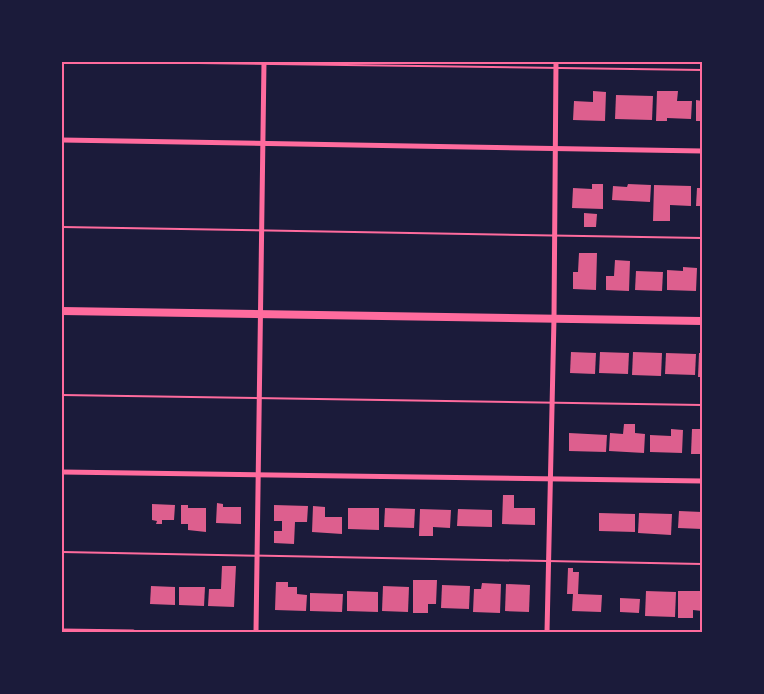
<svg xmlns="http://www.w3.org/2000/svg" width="764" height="694" viewBox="0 0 764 694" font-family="'Open Sans',sans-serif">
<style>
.building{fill:#dd5f8e}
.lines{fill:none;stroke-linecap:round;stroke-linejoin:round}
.service{stroke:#ff6b9d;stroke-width:2}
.minor{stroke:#ff6b9d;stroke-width:5}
.secondary{stroke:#ff6b9d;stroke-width:8}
.neatline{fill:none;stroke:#ff6b9d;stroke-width:2}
</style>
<rect width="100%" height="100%" fill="#1b1b3a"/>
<g class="building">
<polygon points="593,91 606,92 605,121 573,120 574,101 593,102"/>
<polygon points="657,91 678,91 677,101 692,101 691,119 667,118 667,121 656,121"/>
<polygon points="616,95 653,96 652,120 615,119"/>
<polygon points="696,100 702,101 702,121 696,121"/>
<polygon points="592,184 603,184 603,209 572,208 573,188 592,189"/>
<polygon points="628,184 651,185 650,202 612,200 613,186 627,187"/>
<polygon points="654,185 691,186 691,206 670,205 670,221 653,221"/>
<polygon points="697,188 702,188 702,206 696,206"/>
<polygon points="584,213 597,214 596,227 584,227"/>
<polygon points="579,253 597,253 596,290 573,289 573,272 578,272"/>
<polygon points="615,260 630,261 629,291 606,290 606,276 614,276"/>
<polygon points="683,267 697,268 696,291 667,290 667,270 683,271"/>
<polygon points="636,271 663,272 662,291 635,290"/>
<polygon points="571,352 596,353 595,374 570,373"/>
<polygon points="600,352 629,353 628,374 599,373"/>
<polygon points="633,352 662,353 661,376 632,375"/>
<polygon points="666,353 696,354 695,375 665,374"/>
<polygon points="699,353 702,353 702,377 698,377"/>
<polygon points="624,424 635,424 635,433 645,434 644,453 609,451 610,433 623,434"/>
<polygon points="671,429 683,430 682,453 650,452 650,435 671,436"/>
<polygon points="692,429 702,429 702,454 691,454"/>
<polygon points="569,433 607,435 606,452 569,451"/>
<polygon points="503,495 514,495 514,508 535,508 535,525 502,524"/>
<polygon points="217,503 223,504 223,507 241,507 241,524 216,523"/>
<polygon points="152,504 175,505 174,520 162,520 162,524 156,524 157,521 152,520"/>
<polygon points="181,505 188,505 188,508 206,508 206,532 188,530 188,524 181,524"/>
<polygon points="274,505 308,506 307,522 295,522 294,544 274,543 274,531 282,531 282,521 274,521"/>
<polygon points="313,506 325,507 325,517 342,517 342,534 312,532"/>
<polygon points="348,508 379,508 379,530 348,529"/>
<polygon points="385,508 415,509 414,528 384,527"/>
<polygon points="420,509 451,510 450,528 433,527 433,536 419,536"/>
<polygon points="458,509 492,510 492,527 457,526"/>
<polygon points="679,511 702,512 702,529 678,528"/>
<polygon points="599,513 635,514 635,532 599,531"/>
<polygon points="639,513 672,514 671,535 638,533"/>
<polygon points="222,566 236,566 234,607 208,606 209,589 221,589"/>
<polygon points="568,568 573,568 573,572 579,572 578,594 602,595 601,612 572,611 573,594 567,594"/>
<polygon points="413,580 437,580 436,604 428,604 428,613 413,613"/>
<polygon points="276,582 288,582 288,587 297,587 297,594 307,595 306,611 275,610"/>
<polygon points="482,583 501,584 500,613 473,612 474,589 481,589"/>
<polygon points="506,584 530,585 529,612 505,611"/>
<polygon points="442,585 470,586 469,609 441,608"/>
<polygon points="151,586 175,587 175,605 150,604"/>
<polygon points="383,586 409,587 408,612 382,611"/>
<polygon points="179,587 205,587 204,606 179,605"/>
<polygon points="347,591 378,592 378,612 347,611"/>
<polygon points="646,591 676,592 675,617 645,616"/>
<polygon points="678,591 702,591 702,611 693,610 693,618 678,618"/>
<polygon points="310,593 343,594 342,612 310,611"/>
<polygon points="620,598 640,599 639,613 620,612"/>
</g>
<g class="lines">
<g class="service">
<polyline points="121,62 702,70"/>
<polyline points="62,227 702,238"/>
<polyline points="62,395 702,405"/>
<polyline points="62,552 702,564"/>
</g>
<g class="minor">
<polyline points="62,140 702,151"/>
<polyline points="62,472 702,481"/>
<polyline points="62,631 133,632"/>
<polyline points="256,632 264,62"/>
<polyline points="547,632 554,318 556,62"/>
</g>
<polyline class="secondary" points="62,311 702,321"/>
</g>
<rect width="764" height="694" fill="none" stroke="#1b1b3a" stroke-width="126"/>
<rect x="63" y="63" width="638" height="568" class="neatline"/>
</svg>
